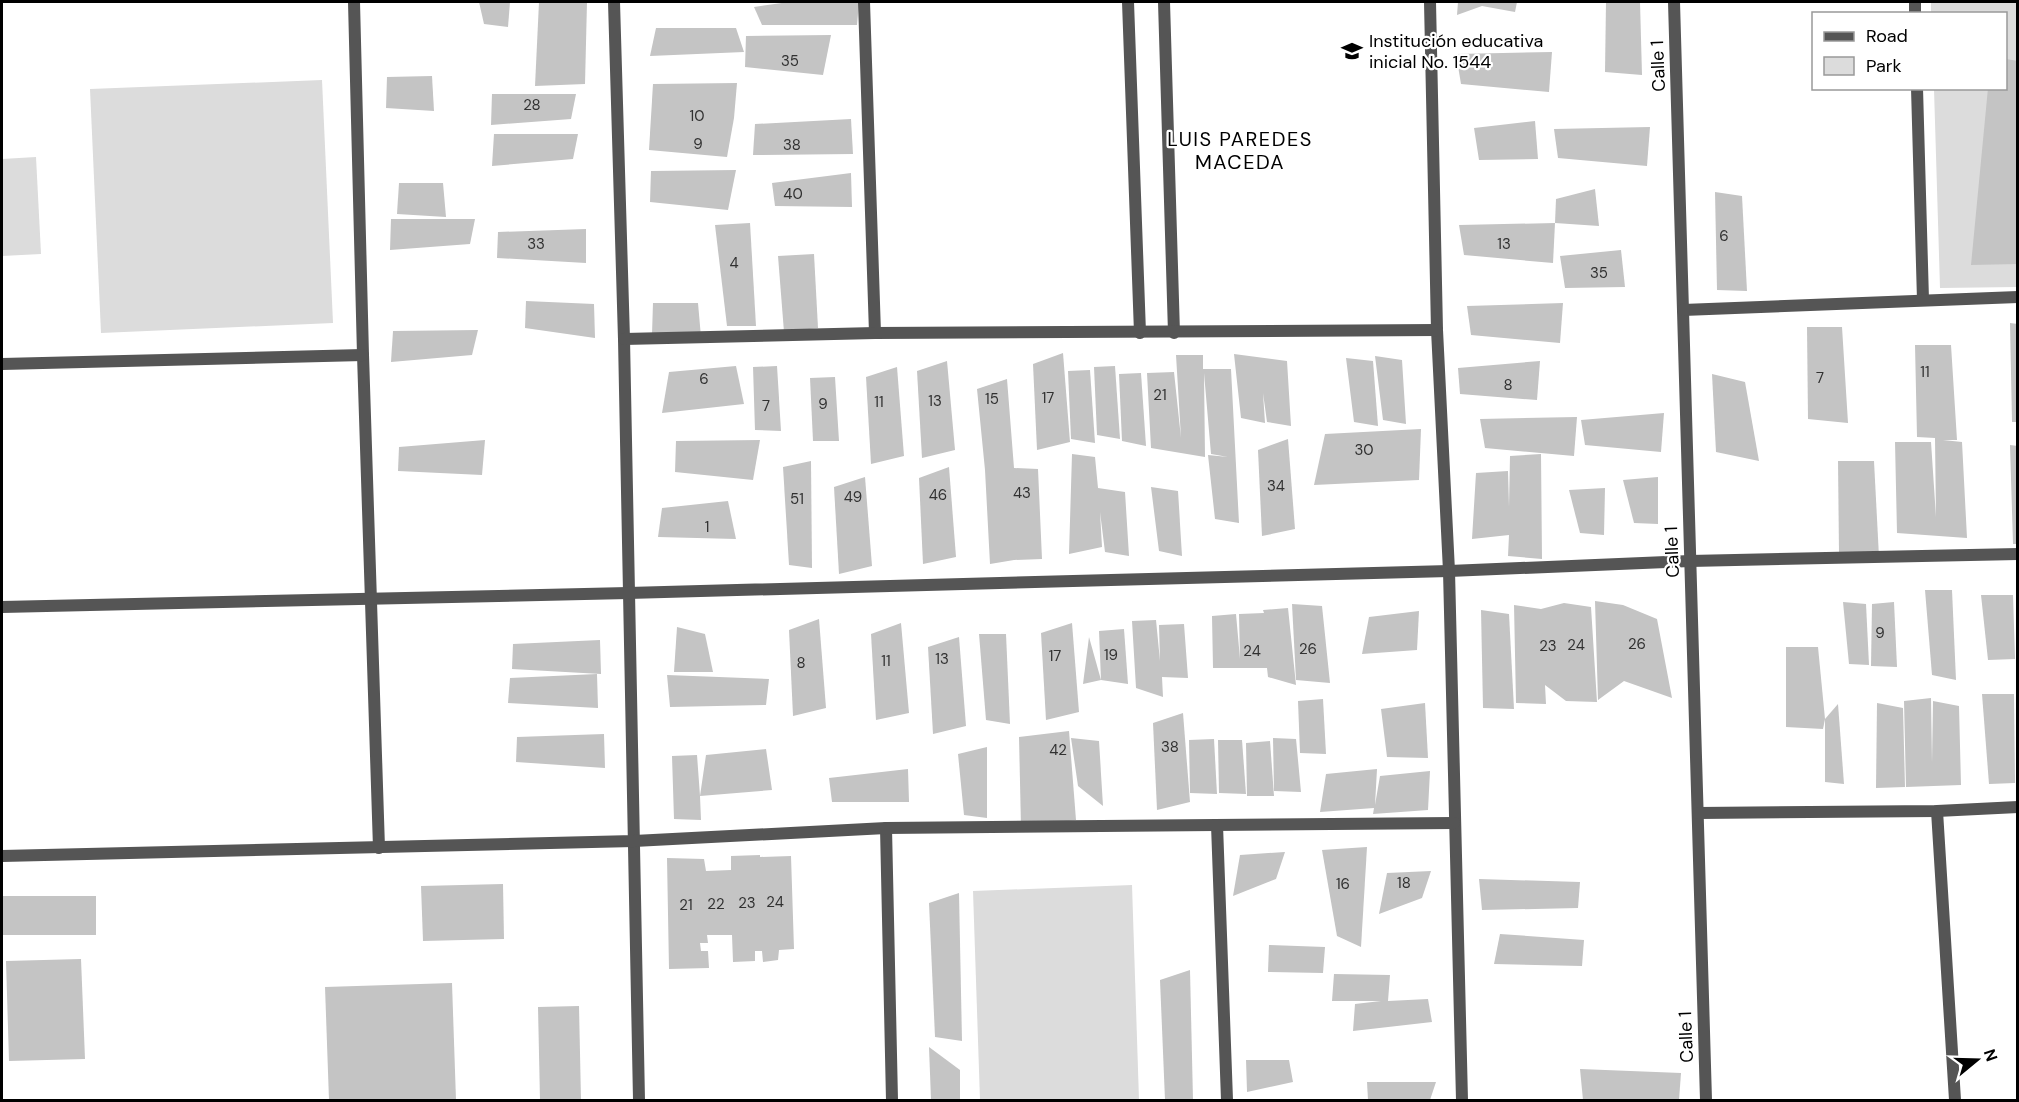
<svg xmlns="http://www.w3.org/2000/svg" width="2019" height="1102" viewBox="0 0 2019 1102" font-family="'DM Sans',sans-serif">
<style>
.green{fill:#dcdcdc}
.building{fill:#c4c4c4}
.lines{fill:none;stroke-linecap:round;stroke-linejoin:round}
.minor{stroke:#555;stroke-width:12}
.labels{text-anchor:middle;stroke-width:4.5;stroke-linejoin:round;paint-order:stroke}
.number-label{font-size:15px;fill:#313131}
.poi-label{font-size:18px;fill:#000;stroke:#fff;text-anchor:start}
.street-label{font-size:18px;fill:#000;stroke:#fff}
.neighbourhood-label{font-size:20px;letter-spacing:1.5px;fill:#000;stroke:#fff}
</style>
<rect width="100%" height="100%" fill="#fff"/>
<g class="green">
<polygon points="1931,2 2017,2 2017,287 1940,288 1934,89 2006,88 2006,14 1931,13"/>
<polygon points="322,80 333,323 101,333 90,89"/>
<polygon points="36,157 41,254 2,256 2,159"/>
<polygon points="1132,885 1139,1100 980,1100 973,891"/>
</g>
<g class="building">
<polygon points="479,2 510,2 508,27 484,24"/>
<polygon points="539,2 587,2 585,84 535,86"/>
<polygon points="789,2 859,2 857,25 762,25 754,7"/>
<polygon points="1458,2 1517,2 1515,12 1482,6 1457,15"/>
<polygon points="1606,2 1640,2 1642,75 1605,72"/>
<polygon points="656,28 736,28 744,52 650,56"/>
<polygon points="831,35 823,75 745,67 746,36"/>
<polygon points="1552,52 1549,92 1461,84 1456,54"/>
<polygon points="2006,59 2018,61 2018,264 1971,265 1988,88 2006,88"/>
<polygon points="432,76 434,111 386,108 387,77"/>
<polygon points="737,83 734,118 727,157 649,150 653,84"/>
<polygon points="492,94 576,94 571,119 491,125"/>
<polygon points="851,119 853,154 753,155 755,124"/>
<polygon points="1535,121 1538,159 1479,160 1474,128"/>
<polygon points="1650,127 1647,166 1558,158 1554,129"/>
<polygon points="494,134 578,134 573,159 492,166"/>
<polygon points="736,170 728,210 650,202 651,171"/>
<polygon points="851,173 852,207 775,206 772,183"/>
<polygon points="399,183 443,183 446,217 397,214"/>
<polygon points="1595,189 1599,226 1555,223 1556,199"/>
<polygon points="1715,192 1742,196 1747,291 1717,290"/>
<polygon points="391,219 475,219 470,244 390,250"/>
<polygon points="750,223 756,326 727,326 715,225"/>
<polygon points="1555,223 1553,263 1464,255 1459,225"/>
<polygon points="586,229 586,263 497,258 498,232"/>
<polygon points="1621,250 1625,287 1565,288 1560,256"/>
<polygon points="814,254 818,328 784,332 778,256"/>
<polygon points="526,301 594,304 595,338 525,328"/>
<polygon points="653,303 698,303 701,337 652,334"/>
<polygon points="1563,303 1560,343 1471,335 1467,306"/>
<polygon points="2010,323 2018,324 2018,422 2012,422"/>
<polygon points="1807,327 1842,327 1848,423 1808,419"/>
<polygon points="478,330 472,355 391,362 393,331"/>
<polygon points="1915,345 1951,345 1957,440 1943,440 1962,442 1967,538 1897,533 1895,442 1931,442 1936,517 1935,438 1917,437"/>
<polygon points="1063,353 1070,442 1037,450 1033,364"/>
<polygon points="1234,354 1287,361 1291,426 1267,422 1263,393 1265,423 1241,418"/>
<polygon points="1176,355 1203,355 1203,369 1231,369 1239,523 1215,519 1208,455 1228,457 1211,454 1204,373 1205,457 1151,448 1147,373 1174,372 1181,438"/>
<polygon points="1375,356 1402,360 1406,424 1383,420"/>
<polygon points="1346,358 1373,361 1378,426 1354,422"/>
<polygon points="947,361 955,450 922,458 917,371"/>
<polygon points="1540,361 1537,400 1460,394 1458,368"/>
<polygon points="736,366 744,404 662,413 669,372"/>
<polygon points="777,366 781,431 755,430 753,367"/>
<polygon points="1115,366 1120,439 1097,435 1094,367"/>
<polygon points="897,367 904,456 871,464 866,377"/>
<polygon points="1090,370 1095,443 1071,439 1068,371"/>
<polygon points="1141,373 1146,446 1122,441 1119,374"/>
<polygon points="1712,374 1745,382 1759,461 1716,452"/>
<polygon points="835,377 839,441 813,441 810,378"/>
<polygon points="1007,379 1014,468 1038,469 1042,559 1014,560 990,564 985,470 977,389"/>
<polygon points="1664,413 1661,452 1585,445 1581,420"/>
<polygon points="1577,417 1574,456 1485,448 1480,419"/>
<polygon points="1421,429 1419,480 1314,485 1325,434"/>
<polygon points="1288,439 1295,529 1262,536 1258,450"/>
<polygon points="485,440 482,475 398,471 399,447"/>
<polygon points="760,440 753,480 675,472 676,441"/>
<polygon points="2010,445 2018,446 2018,544 2013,544"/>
<polygon points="1072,454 1095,457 1098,488 1125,492 1129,556 1105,552 1100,512 1102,547 1069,554"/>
<polygon points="1541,454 1542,559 1508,556 1509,535 1472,539 1476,473 1508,471 1509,507 1510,456"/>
<polygon points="811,461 812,568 789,565 783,467"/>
<polygon points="1838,461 1874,461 1879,557 1839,553"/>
<polygon points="949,467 956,557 923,564 919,478"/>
<polygon points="865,477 872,566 839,574 834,487"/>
<polygon points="1658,477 1658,524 1634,523 1623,480"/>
<polygon points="1151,487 1178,491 1182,556 1159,551"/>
<polygon points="1605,488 1604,535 1580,533 1569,490"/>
<polygon points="728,501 736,539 658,537 662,508"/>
<polygon points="1925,590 1952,590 1956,680 1932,675"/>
<polygon points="1981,595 2013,595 2015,659 1988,660"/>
<polygon points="1595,601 1623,605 1657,619 1672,698 1624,681 1598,700"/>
<polygon points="1843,602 1866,604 1869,665 1849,664"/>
<polygon points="1894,602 1897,667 1871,666 1872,604"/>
<polygon points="1564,603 1591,607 1597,702 1566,701 1545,685 1546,704 1516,703 1514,605 1541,609"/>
<polygon points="1292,604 1322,606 1330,683 1296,680"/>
<polygon points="1288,608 1296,685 1268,677 1267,668 1213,668 1212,616 1236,614 1240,659 1239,614 1264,613 1263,610"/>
<polygon points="1481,610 1509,614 1514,709 1483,708"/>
<polygon points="1419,611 1417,650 1362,654 1369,617"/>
<polygon points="819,619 826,708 793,716 789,630"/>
<polygon points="1156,620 1160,661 1159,625 1184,624 1188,678 1162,677 1163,697 1136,688 1132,621"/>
<polygon points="901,623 909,713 876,720 871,634"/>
<polygon points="1072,623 1079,712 1046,720 1041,633"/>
<polygon points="677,627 705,634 713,672 674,672"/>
<polygon points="1124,629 1128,684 1101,680 1099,631"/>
<polygon points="979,634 1006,634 1010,724 986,720"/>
<polygon points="959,637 966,726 933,734 928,647"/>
<polygon points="1089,637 1101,680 1083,684"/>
<polygon points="600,640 601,674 512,669 513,644"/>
<polygon points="1786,647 1818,647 1825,719 1823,729 1786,727"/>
<polygon points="597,674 598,708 508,703 510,678"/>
<polygon points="667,675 769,679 766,705 670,707"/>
<polygon points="1982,694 2014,694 2015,783 1989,784"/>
<polygon points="1931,698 1932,763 1933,701 1959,706 1961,785 1906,787 1904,701"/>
<polygon points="1323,699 1326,754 1300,753 1298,701"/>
<polygon points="1425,703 1428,758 1387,757 1381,709"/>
<polygon points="1877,703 1903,708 1905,787 1876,788"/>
<polygon points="1838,704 1844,784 1825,782 1825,719"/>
<polygon points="1183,713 1190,802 1157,810 1153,723"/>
<polygon points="1069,731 1076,820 1021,827 1019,737"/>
<polygon points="604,734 605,768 516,762 517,737"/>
<polygon points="1071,738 1099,741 1103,806 1078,786"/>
<polygon points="1273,738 1296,739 1301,792 1274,791"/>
<polygon points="1214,739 1217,794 1190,793 1189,740"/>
<polygon points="1218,740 1242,740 1246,794 1219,793"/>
<polygon points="1270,741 1274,796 1247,796 1246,743"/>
<polygon points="987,747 987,818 964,815 958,754"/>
<polygon points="766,749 772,790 700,796 701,820 674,819 672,756 697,755 700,796 706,755"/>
<polygon points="908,769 909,802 832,802 829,778"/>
<polygon points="1377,769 1375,805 1380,776 1430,771 1428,810 1373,814 1374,808 1320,812 1326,774"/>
<polygon points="1367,847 1361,947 1337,936 1322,850"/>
<polygon points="1285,852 1276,879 1233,896 1240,855"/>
<polygon points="760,855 760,857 791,856 794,949 779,950 778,960 763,962 762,951 755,951 755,961 733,962 732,935 707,935 708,943 700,943 701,951 708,951 709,968 669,969 667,858 704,859 706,871 731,870 731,856"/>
<polygon points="1431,871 1422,898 1379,914 1387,873"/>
<polygon points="1479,879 1580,882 1578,908 1482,910"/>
<polygon points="503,884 504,939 423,941 421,886"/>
<polygon points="959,893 962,1041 935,1037 929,903"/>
<rect x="2" y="896" width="94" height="39"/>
<polygon points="1500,934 1584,940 1582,966 1494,964"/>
<polygon points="1269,945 1325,947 1323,973 1268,972"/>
<polygon points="81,959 85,1059 9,1061 6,961"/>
<polygon points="1190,970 1193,1100 1165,1100 1160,980"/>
<polygon points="1334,974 1390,975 1388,1001 1428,999 1432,1022 1353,1031 1355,1004 1381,1001 1332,1001"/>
<polygon points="452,983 456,1100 329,1100 325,987"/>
<polygon points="579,1006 581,1100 540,1100 538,1007"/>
<polygon points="929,1047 960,1070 960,1100 931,1100"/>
<polygon points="1246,1060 1289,1060 1293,1082 1247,1092"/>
<polygon points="1580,1069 1681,1073 1679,1100 1583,1100"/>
<polygon points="1367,1082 1436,1082 1430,1100 1368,1100"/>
</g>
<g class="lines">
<g class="minor">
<polyline points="354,2 363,355 379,848"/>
<polyline points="614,2 624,339 639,1100"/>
<polyline points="864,2 875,333"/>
<polyline points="1128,2 1140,333"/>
<polyline points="1164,2 1174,333"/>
<polyline points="1430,2 1437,330 1449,571 1462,1100"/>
<polyline points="1674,2 1706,1100"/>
<polyline points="1915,2 1915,14"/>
<polyline points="1917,88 1923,300"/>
<polyline points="1683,310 2018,297"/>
<polyline points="624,339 875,333 1437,330"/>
<polyline points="2,364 363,355"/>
<polyline points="2,607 628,593 1449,571 1690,561 2018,554"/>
<polyline points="1937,811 1955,1100"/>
<polyline points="1698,813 1937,811 2018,807"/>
<polyline points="1217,825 1227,1100"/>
<polyline points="886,828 892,1100"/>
<polyline points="2,856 634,841 886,828 1454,823"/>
</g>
</g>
<defs>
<symbol id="school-bare" viewBox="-9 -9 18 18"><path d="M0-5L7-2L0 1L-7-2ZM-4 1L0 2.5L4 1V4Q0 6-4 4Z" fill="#000" stroke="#fff" stroke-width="2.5" paint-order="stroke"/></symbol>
</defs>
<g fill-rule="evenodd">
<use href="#school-bare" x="1337" y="36" width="30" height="30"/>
</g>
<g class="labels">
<g class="number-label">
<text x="790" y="66">35</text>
<text x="532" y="110">28</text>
<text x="697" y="121">10</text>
<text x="698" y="149">9</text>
<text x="792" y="150">38</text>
<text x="793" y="199">40</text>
<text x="1724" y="241">6</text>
<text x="536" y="249">33</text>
<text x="1504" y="249">13</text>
<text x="734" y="268">4</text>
<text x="1599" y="278">35</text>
<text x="1925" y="377">11</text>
<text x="1820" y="383">7</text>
<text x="704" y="384">6</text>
<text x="1508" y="390">8</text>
<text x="1160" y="400">21</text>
<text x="1048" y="403">17</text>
<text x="992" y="404">15</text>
<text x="935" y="406">13</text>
<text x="879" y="407">11</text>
<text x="823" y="409">9</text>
<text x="766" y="411">7</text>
<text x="1364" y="455">30</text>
<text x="1276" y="491">34</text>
<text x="1022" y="498">43</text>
<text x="938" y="500">46</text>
<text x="853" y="502">49</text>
<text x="797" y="504">51</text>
<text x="707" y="532">1</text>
<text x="1880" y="638">9</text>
<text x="1637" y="649">26</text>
<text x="1576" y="650">24</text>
<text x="1548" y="651">23</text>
<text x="1308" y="654">26</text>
<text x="1252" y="656">24</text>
<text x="1111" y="660">19</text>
<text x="1055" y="661">17</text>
<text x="942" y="664">13</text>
<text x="886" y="666">11</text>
<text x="801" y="668">8</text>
<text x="1170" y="752">38</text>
<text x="1058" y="755">42</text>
<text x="1404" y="888">18</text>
<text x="1343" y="889">16</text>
<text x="775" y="907">24</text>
<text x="747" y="908">23</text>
<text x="716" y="909">22</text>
<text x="686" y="910">21</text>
</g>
<g class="poi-label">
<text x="1369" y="47">Institución educativa<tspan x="1369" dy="21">inicial No. 1544</tspan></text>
</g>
<g class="street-label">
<text transform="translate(1658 66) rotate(-92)" y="6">Calle 1</text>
<text transform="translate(1672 552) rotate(-92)" y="6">Calle 1</text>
<text transform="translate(1686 1037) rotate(-92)" y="6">Calle 1</text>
</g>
<g class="neighbourhood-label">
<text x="1240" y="146">LUIS PAREDES<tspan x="1240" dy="23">MACEDA</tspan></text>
</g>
</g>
<rect width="2019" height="1102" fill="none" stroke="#000000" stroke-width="6"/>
<rect x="1812" y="12" width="195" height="78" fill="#ffffff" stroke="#999999" stroke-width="1.5"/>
<rect x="1824" y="32" width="30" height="9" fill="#555555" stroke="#999999" stroke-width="1.5"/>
<text x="1866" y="42" font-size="18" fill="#000000">Road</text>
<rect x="1824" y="57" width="30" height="18" fill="#dcdcdc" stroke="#999999" stroke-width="1.5"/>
<text x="1866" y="72" font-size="18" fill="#000000">Park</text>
<g transform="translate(1977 1060) rotate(71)" stroke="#ffffff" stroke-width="4.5" paint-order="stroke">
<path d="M0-4.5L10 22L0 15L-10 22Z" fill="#000000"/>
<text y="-9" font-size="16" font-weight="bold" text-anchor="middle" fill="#000000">N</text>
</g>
</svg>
